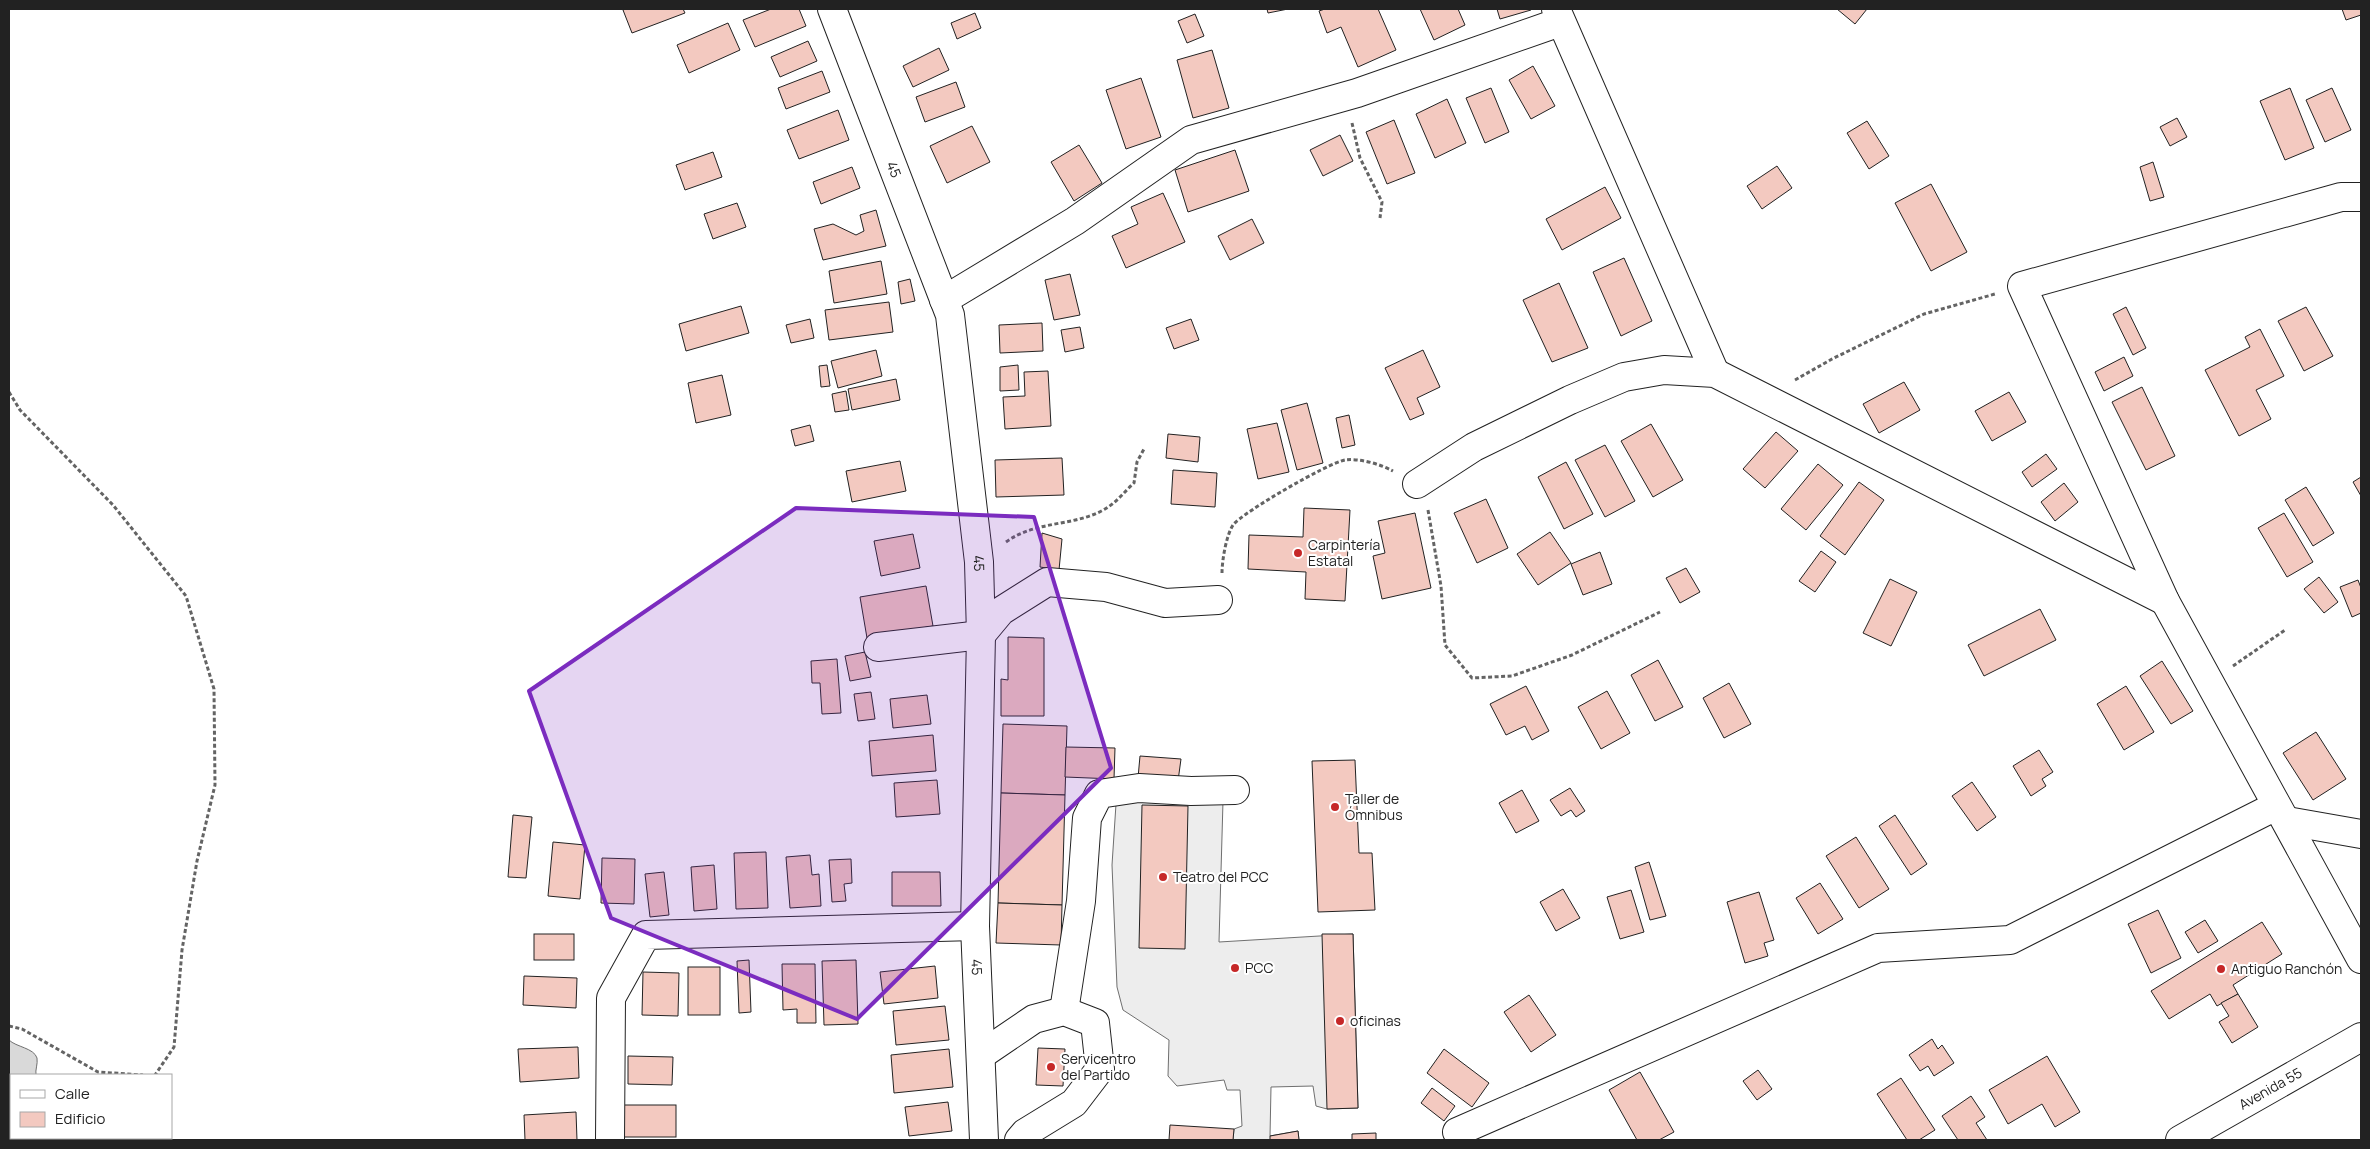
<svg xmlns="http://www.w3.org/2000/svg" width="2370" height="1149" viewBox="0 0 2370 1149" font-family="Manrope,sans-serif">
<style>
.parking{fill:#ededed;stroke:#6f6f6f}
.water{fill:#d9d9d9;stroke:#6f6f6f}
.building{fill:#f3c9c0;stroke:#222}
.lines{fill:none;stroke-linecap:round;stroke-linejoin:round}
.minor-casing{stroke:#222;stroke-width:30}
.path{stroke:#646464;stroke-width:3;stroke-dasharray:4 2.5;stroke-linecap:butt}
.minor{stroke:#fff;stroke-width:28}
.marked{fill:#7b2cbf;fill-opacity:0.2;stroke:#7b2cbf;stroke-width:4;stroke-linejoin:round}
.poi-dot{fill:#c62828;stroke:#fff;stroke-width:2}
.labels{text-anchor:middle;stroke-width:4;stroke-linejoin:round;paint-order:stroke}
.street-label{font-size:14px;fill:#222;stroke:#fff}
.poi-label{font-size:14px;fill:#222;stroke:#fff;text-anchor:start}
</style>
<rect width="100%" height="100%" fill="#fff"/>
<polygon class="parking" points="1138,798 1223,801 1219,942 1353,934 1358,1108 1327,1109 1316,1106 1313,1086 1271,1087 1270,1136 1298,1131 1299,1140 1233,1140 1234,1129 1242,1126 1240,1090 1227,1090 1224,1080 1177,1086 1168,1076 1169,1040 1123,1010 1117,987 1112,865 1116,804"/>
<path class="water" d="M9 1040C16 1047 34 1048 37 1058 38 1064 35 1070 36 1075H11V1138H69L70 1140H9Z"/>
<g class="building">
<polygon points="626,9 683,9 685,13 632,33 623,10"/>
<polygon points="771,9 799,9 806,26 755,47 743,20"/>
<polygon points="1267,9 1288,9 1268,13"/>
<polygon points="1325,9 1378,9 1396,50 1358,67 1341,27 1327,33 1319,11"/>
<polygon points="1420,9 1458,9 1465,25 1434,40"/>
<polygon points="1497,9 1531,9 1531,10 1500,19"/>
<polygon points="1837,9 1867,9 1855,24"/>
<polygon points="2342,9 2361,9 2361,15 2346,20"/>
<polygon points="975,13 981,28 957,39 951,23"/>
<polygon points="1195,14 1204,36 1187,43 1178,21"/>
<polygon points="728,23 740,50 689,73 677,45"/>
<polygon points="808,41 817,61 780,77 771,57"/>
<polygon points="939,48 949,70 913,87 903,66"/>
<polygon points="1212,50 1229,108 1193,118 1177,60"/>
<polygon points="1533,66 1555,106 1531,119 1509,80"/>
<polygon points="822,71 830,92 786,109 778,88"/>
<polygon points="1141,78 1161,137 1126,149 1106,90"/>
<polygon points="956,82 965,107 925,122 916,97"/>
<polygon points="1491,88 1509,132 1485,143 1466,98"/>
<polygon points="2290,88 2314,148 2285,160 2260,101"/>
<polygon points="2332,88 2351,130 2325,142 2306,100"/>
<polygon points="1447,99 1466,143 1435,158 1416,114"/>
<polygon points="838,110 849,140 799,159 787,130"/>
<polygon points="2177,118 2187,137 2170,146 2160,127"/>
<polygon points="1394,120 1415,173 1387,184 1366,132"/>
<polygon points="1867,121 1889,156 1869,169 1847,133"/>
<polygon points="972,126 990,162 947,183 930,146"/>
<polygon points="1340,135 1353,161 1323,176 1310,150"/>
<polygon points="1079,145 1102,183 1074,201 1051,162"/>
<polygon points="1235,150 1249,191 1188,212 1175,170"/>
<polygon points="713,152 722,177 685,190 676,165"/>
<polygon points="2153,162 2164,197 2150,201 2140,167"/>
<polygon points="1777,166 1792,188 1762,209 1747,186"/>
<polygon points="852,167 860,188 821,204 813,182"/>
<polygon points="1931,184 1967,252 1931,271 1895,203"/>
<polygon points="1605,187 1621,218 1562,250 1546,219"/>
<polygon points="1163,193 1185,242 1126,268 1112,236 1138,224 1131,207"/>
<polygon points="737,203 746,227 713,239 704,214"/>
<polygon points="876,210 886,246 823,260 814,229 833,224 856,235 864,231 860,215"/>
<polygon points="1252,219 1264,243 1230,260 1218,236"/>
<polygon points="1624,258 1652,321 1621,336 1593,272"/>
<polygon points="881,261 887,294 834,303 829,271"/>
<polygon points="1070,274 1080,315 1054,320 1045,280"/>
<polygon points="910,279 915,301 901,304 898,282"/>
<polygon points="1559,283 1588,348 1552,362 1523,300"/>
<polygon points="889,302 893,332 829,340 825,310"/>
<polygon points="741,306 749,333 686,351 679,324"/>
<polygon points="2126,307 2146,348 2133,355 2113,314"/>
<polygon points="2306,307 2333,356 2304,371 2278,321"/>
<polygon points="810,319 814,338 791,343 786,325"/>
<polygon points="1191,319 1199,340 1174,349 1166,328"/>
<polygon points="1042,323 1043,351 1000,353 999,325"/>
<polygon points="1080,327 1084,348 1065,352 1061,330"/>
<polygon points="2260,329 2284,376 2256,390 2271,419 2239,436 2205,370 2250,347 2245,337"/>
<polygon points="876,350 882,376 838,388 831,361"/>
<polygon points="1423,350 1440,387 1417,398 1424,414 1410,420 1385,368"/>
<polygon points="2124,357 2133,376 2104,391 2095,372"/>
<polygon points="827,365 830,386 821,387 819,366"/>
<polygon points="1018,365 1019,390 1000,391 1000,367"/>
<polygon points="1048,371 1051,426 1005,429 1003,397 1025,396 1024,372"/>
<polygon points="722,375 731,415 696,423 688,383"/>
<polygon points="896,379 900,400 852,410 848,389"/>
<polygon points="1904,382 1920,410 1879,433 1863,404"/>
<polygon points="2142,387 2175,456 2146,470 2112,402"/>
<polygon points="846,391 849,410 835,412 832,394"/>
<polygon points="2009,392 2026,422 1992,441 1975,411"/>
<polygon points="1307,403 1323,463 1297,470 1281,410"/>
<polygon points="1349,415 1355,445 1342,448 1336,418"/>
<polygon points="1277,423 1289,472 1258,479 1247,429"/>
<polygon points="1651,424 1683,480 1653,497 1621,441"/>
<polygon points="810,425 814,441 795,446 791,430"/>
<polygon points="1776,432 1798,451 1765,488 1743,469"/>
<polygon points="1168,434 1200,437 1198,462 1166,458"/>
<polygon points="1605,445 1635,501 1605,517 1575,460"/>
<polygon points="2046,454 2057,469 2032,487 2022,472"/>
<polygon points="1062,458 1064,495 996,497 995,460"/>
<polygon points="900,461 906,491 852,502 846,471"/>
<polygon points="1566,462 1593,514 1564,529 1538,477"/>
<polygon points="1818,464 1843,485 1806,530 1781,509"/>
<polygon points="1173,470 1217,473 1215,507 1171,504"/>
<polygon points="2361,477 2361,496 2353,482"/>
<polygon points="1859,482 1884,500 1845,555 1820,536"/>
<polygon points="2064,483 2078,502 2055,521 2041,502"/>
<polygon points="2306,487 2334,533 2313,546 2285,500"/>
<polygon points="1486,499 1508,548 1477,563 1454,513"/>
<polygon points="1304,508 1350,510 1345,601 1305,599 1306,572 1248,569 1249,535 1303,537"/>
<polygon points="1415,513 1431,588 1382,599 1373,556 1385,553 1378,521"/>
<polygon points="2284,513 2313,562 2287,577 2258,528"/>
<polygon points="1550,532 1571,563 1538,585 1517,554"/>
<polygon points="1042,533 1062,539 1059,570 1040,567"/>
<polygon points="913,534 920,568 881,576 874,541"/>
<polygon points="1821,551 1836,562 1815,592 1799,581"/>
<polygon points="1600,552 1612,584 1583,595 1571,564"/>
<polygon points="1686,568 1700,592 1680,603 1666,578"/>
<polygon points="2319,577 2338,602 2324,613 2304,589"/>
<polygon points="1890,579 1917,592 1891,646 1863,633"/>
<polygon points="2358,580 2361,588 2361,613 2352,617 2340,587"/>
<polygon points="926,586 933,626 867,638 860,597"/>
<polygon points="2040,609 2056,640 1984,676 1968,645"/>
<polygon points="1008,637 1044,638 1044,716 1001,716 1001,679 1008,680"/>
<polygon points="865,652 871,677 850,681 845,656"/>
<polygon points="837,659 841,713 822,714 820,683 812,683 811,661"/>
<polygon points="1658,660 1683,707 1655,721 1631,675"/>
<polygon points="2162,661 2193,711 2171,724 2140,676"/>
<polygon points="1729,683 1751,724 1724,738 1703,698"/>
<polygon points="1526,686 1549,731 1532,740 1525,726 1506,735 1490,704"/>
<polygon points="2126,686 2154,732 2124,750 2097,704"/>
<polygon points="1607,691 1630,733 1601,749 1578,707"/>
<polygon points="871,692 875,719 858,721 854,694"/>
<polygon points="927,695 931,724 893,728 890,699"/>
<polygon points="1003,724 1067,726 1065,795 1001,793"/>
<polygon points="2316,732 2346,779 2313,800 2283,753"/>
<polygon points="933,735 936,771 872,776 869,741"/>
<polygon points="1066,747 1115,748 1114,779 1065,777"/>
<polygon points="2039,750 2053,772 2042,779 2046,786 2031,796 2013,766"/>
<polygon points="1140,756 1181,759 1178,781 1138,778"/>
<polygon points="1355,760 1359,853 1372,853 1375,910 1318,912 1312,761"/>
<polygon points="937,780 940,814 896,817 894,783"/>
<polygon points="1972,782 1996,817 1977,831 1952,796"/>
<polygon points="1570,788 1585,811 1576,817 1571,810 1561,816 1550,800"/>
<polygon points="1522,790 1539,821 1516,833 1499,803"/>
<polygon points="1001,793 1065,795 1062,905 998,903"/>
<polygon points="1142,805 1188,806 1185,949 1139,948"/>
<polygon points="513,815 532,817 526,878 508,877"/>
<polygon points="1895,815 1927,864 1911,875 1879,826"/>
<polygon points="1856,837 1889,889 1859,908 1826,856"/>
<polygon points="553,842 585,845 580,899 548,896"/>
<polygon points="766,852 768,908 736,909 734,853"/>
<polygon points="810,855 812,875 819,874 821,906 790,908 786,857"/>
<polygon points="602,858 635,859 634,904 601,903"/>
<polygon points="851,859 852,883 844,884 846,901 832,902 829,860"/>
<polygon points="1649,862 1666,916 1650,920 1635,867"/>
<polygon points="714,865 717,909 694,911 691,867"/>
<polygon points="664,872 669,915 650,917 645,874"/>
<polygon points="892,872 940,872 941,906 892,906"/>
<polygon points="1820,883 1843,919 1818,934 1796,898"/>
<polygon points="1563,889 1580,918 1556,931 1540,902"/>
<polygon points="1631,890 1644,932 1620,939 1607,897"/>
<polygon points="1759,892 1774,940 1764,943 1768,956 1745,963 1727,902"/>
<polygon points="998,903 1062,905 1061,945 996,943"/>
<polygon points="2158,910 2181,958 2151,973 2128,924"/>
<polygon points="2205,920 2218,941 2198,953 2185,932"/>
<polygon points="2262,922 2282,954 2233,985 2238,994 2217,1006 2210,994 2169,1019 2151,991"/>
<rect x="534" y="934" width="40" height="26"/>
<polygon points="1322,934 1353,934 1358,1108 1327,1109"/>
<polygon points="749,960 751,1012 739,1013 737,961"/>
<polygon points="856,960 858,1024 824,1025 822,961"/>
<polygon points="782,964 815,964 816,1023 797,1023 797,1009 783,1010"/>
<polygon points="935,966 938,998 884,1004 880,972"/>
<rect x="688" y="967" width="32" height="48"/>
<polygon points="643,972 679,973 678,1016 642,1015"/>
<polygon points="524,976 577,978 576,1008 523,1005"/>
<polygon points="2238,994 2258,1027 2232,1043 2219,1022 2229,1016 2221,1003"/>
<polygon points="1529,995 1556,1035 1531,1052 1504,1012"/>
<polygon points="945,1006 949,1040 896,1045 893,1011"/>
<polygon points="1932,1039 1938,1049 1942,1045 1954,1063 1934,1076 1928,1066 1920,1071 1909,1055"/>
<polygon points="578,1047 579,1078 520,1082 518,1049"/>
<polygon points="1038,1048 1065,1049 1063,1086 1036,1085"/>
<polygon points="949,1049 953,1087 894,1093 891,1055"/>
<polygon points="1444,1049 1489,1083 1472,1107 1427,1073"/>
<polygon points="628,1056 673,1057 672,1085 628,1084"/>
<polygon points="2047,1056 2080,1112 2055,1127 2042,1104 2008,1124 1989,1090"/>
<polygon points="1758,1070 1772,1089 1757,1100 1743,1081"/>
<polygon points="1640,1072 1674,1132 1659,1140 1637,1140 1609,1090"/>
<polygon points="1901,1078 1935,1130 1919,1140 1907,1140 1877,1094"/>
<polygon points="1432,1088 1455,1106 1444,1121 1421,1103"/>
<polygon points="1971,1096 1985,1117 1976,1123 1987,1140 1958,1140 1942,1116"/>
<polygon points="948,1102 952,1131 909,1136 905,1107"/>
<rect x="622" y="1105" width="54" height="32"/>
<polygon points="576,1112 577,1140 525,1140 524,1115"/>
<polygon points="1170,1125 1234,1129 1233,1140 1169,1140"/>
<polygon points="1298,1131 1299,1140 1270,1140 1270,1136"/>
<polygon points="1376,1133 1376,1140 1352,1140 1352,1134"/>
</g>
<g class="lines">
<defs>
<g id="minor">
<path id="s1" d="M832 9 950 315 979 562 981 635 975 926 984 1140"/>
<polyline points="1556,9 1715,373"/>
<polyline points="2361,197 2341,197 2022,286 2165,601 2361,959"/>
<polyline points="944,300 1075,221 1191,140 1357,93 1560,22"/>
<polyline points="1417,484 1474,447 1570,400 1624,377 1664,370 1715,373 2165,601"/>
<polyline points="878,647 981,635 1001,611 1047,582 1106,587 1165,603 1218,600"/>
<polyline points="2287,821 2361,834"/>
<polyline points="1064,1011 1081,901 1087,818 1099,794 1139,788 1191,791 1235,790"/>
<polyline points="981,1055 1034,1019 1064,1011 1095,1023 1100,1069 1074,1103 1025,1133 1019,1140"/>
<polyline points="1457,1132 1878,948 2010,940 2276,806"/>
<polyline points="610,1140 611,998 646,935 975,926"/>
<path id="s2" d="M2180 1140 2361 1037"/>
</g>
</defs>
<use href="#minor" class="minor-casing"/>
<g class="path">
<polyline points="1352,123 1360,158 1382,202 1380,218"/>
<polyline points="1795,380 1832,359 1924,314 1995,294"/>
<polyline points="9,392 20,410 113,505 186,596 214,689 215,785 197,861 182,950 174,1047 155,1075"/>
<polyline points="1428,510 1441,586 1445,645 1472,678 1512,676 1572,655 1660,612"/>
<path d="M1006 542C1036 520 1074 527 1105 509 1116 503 1125 491 1134 483L1137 462 1144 449"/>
<path d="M1222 573C1222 561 1226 536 1233 525 1243 512 1328 463 1345 460 1359 458 1380 464 1393 471"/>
<polyline points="2233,666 2285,630"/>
<polyline points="9,1026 22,1029 98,1072 143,1075"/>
</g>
<use href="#minor" class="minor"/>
</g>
<path class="marked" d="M796 508 1034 517 1111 768 857 1019 611 918 529 691Z"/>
<g class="poi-dot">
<circle cx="1298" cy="553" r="5"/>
<circle cx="1335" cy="807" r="5"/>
<circle cx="1163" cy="877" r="5"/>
<circle cx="1235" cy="968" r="5"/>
<circle cx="2221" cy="969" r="5"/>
<circle cx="1340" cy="1021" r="5"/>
<circle cx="1051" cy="1067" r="5"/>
</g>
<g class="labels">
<g class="street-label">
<text dy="5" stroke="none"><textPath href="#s1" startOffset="172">45</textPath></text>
<text dy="5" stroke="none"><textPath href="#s1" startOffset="578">45</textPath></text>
<text dy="5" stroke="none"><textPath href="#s1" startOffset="982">45</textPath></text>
<text dy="5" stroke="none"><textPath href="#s2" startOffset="104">Avenida 55</textPath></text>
</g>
<g class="poi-label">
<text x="1308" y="550">Carpintería<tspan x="1308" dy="16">Estatal</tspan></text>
<text x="1345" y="804">Taller de<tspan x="1345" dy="16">Ómnibus</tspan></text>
<text x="1173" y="882">Teatro del PCC</text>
<text x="1245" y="973">PCC</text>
<text x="2231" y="974">Antiguo Ranchón</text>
<text x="1350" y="1026">oficinas</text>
<text x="1061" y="1064">Servicentro<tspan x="1061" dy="16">del Partido</tspan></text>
</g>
</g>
<rect width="2370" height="1149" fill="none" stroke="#222222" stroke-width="20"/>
<rect x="10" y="1074" width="162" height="65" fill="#ffffff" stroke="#a7a7a7"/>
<rect x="20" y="1090" width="25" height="8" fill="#ffffff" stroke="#a7a7a7"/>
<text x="55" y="1099" font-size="15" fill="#222222">Calle</text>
<rect x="20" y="1112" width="25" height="15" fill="#f3c9c0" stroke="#a7a7a7"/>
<text x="55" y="1124" font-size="15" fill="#222222">Edificio</text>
</svg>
